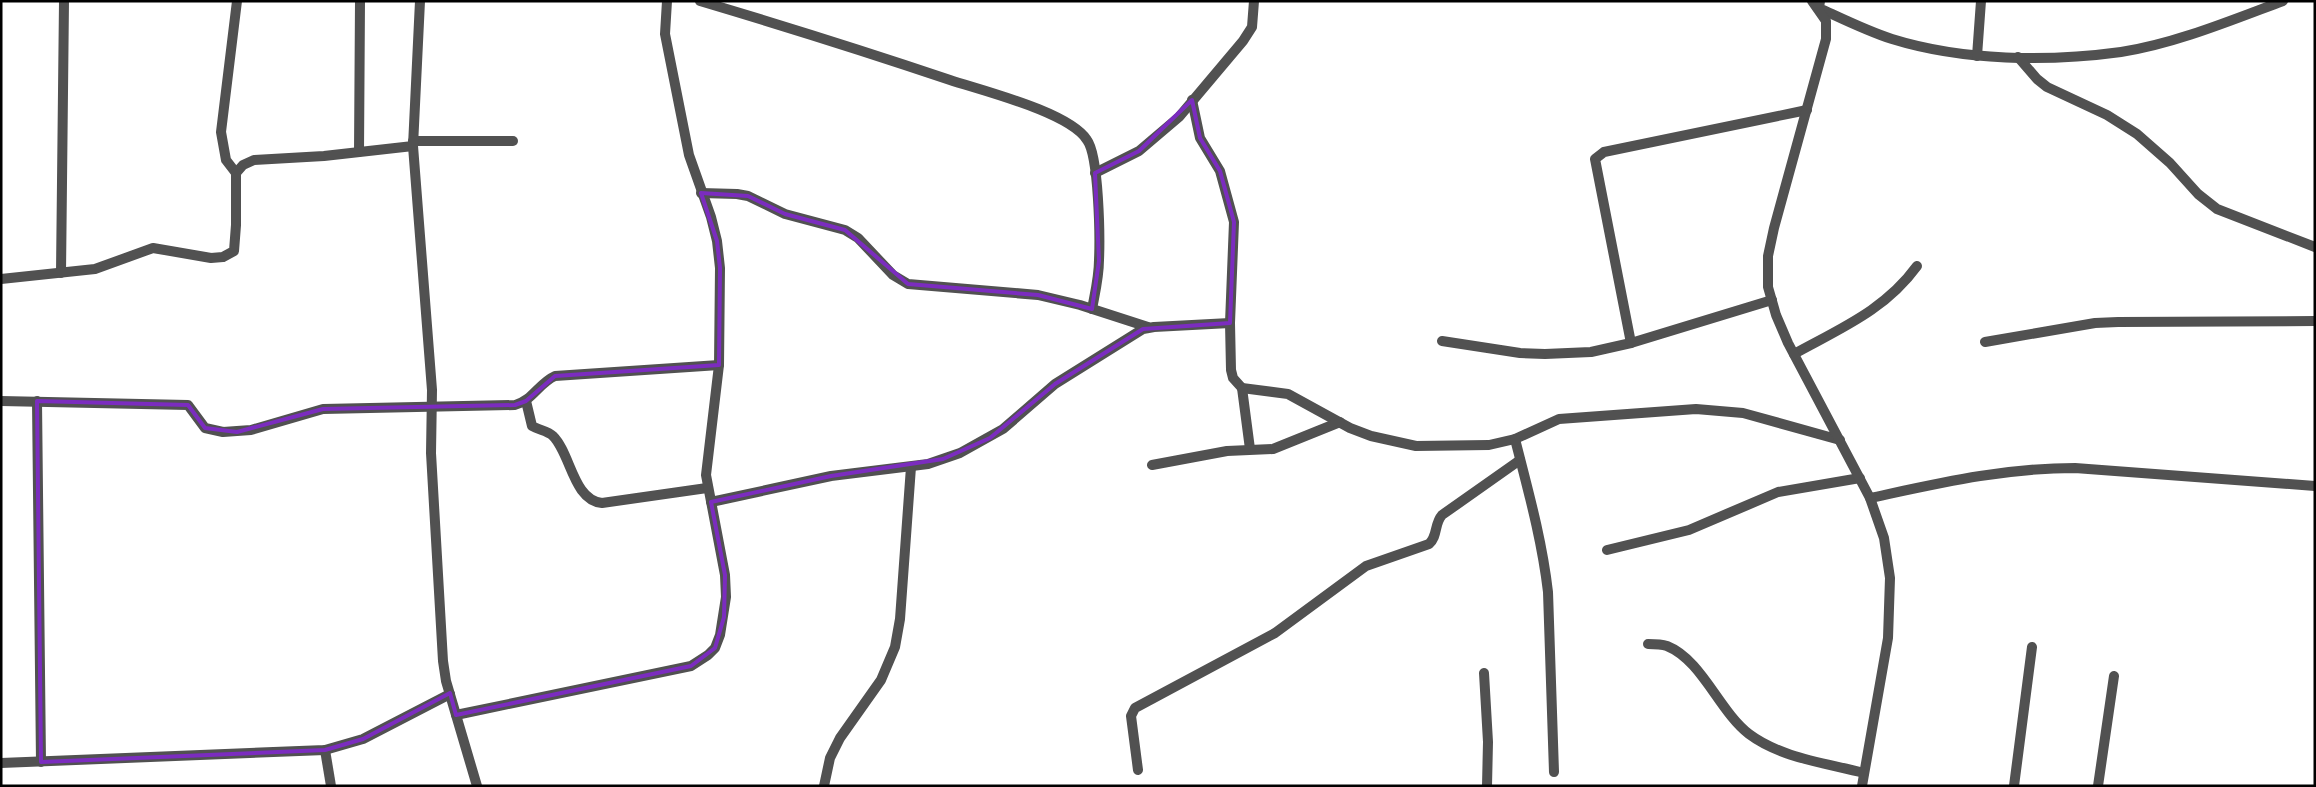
<svg xmlns="http://www.w3.org/2000/svg" width="2316" height="787" viewBox="0 0 2316 787" font-family="Manrope,sans-serif">
<style>
.lines{fill:none;stroke-linecap:round;stroke-linejoin:round}
.minor{stroke:#515151;stroke-width:10}
.tertiary{stroke:#515151;stroke-width:10}
.marked{fill:none;stroke:#7b2cbf;stroke-width:4;stroke-linejoin:round}
</style>
<rect width="100%" height="100%" fill="#fff"/>
<g class="lines">
<g class="minor">
<path d="M700 1C784 26 867 52 950 80 983 91 1069 112 1087 140 1099 156 1100 237 1099 260 1099 277 1095 293 1092 309"/>
<path d="M1820 1 1819 8C1843 19 1867 31 1892 39 1963 61 2048 62 2121 52 2174 44 2232 20 2283 1"/>
<polyline points="1977,56 1981,1"/>
<polyline points="2018,57 2037,79 2047,87 2107,115 2137,134 2170,163 2198,194 2217,209 2315,247"/>
<polyline points="1192,100 1200,138 1220,171 1234,222 1230,323 1231,370 1233,378 1242,388 1288,394 1350,428 1371,436 1416,446 1489,445 1515,439 1559,419 1696,409 1743,413 1840,440"/>
<polyline points="413,141 513,141"/>
<polyline points="359,152 360,1"/>
<polyline points="236,173 226,160 221,132 237,1"/>
<polyline points="1095,173 1139,151 1179,117 1243,41 1252,27 1254,1"/>
<polyline points="701,193 737,194 748,196 785,214 845,230 858,238 893,275 908,284 1038,295 1080,305 1148,327"/>
<polyline points="61,273 64,1"/>
<polyline points="1,279 95,269 153,248 211,258 223,257 234,251 236,225 236,173 243,165 254,160 324,156 413,146"/>
<polyline points="1442,341 1520,353 1545,354 1591,352 1631,343 1772,300"/>
<polyline points="1985,342 2095,323 2118,322 2315,321"/>
<polyline points="1631,343 1595,159 1604,152 1807,110"/>
<path d="M1794 354C1841 328 1885 310 1917 266"/>
<polyline points="1242,388 1250,449"/>
<path d="M1 401 188 405 205 428 223 432 251 430 323 409 515 405C532 401 539 383 555 376L719 365"/>
<polyline points="37,401 41,762"/>
<path d="M526 401 532 426C539 430 548 431 553 436 571 454 573 500 602 503L707 488"/>
<path d="M1515 439C1528 490 1542 540 1548 592L1554 772"/>
<polyline points="1152,465 1227,451 1273,449 1340,422"/>
<path d="M1870 498C1940 483 2003 468 2075 468L2315 486"/>
<polyline points="711,502 831,476 928,464 960,453 1003,429 1055,384 1143,329 1154,327 1230,323"/>
<polyline points="1607,550 1689,530 1778,492 1860,478"/>
<path d="M1648 644C1654 644 1661 644 1667 646 1702 660 1719 711 1749 734 1781 758 1826 763 1864 773"/>
<polyline points="1484,673 1488,742 1487,786"/>
<polyline points="456,715 691,666 708,655 715,648 720,635 726,597 725,575 706,475 719,365 720,268 717,241 711,217 689,155 665,34 667,1"/>
<polyline points="325,750 331,786"/>
<polyline points="1,763 325,750 363,739 450,694"/>
<path d="M1138 770 1131 716 1135 708 1275 633 1366 566 1429 544C1438 536 1434 524 1442 515L1520 460"/>
<polyline points="824,786 830,758 840,738 881,680 895,647 900,619 911,467"/>
<polyline points="2014,786 2032,647"/>
<polyline points="2098,786 2114,676"/>
</g>
<g class="tertiary">
<polyline points="420,1 413,146 432,390 431,453 443,661 446,681 477,786"/>
<polyline points="1812,1 1826,21 1826,39 1774,228 1768,256 1768,287 1776,315 1788,343 1870,498 1884,538 1890,578 1888,638 1862,786"/>
</g>
</g>
<path class="marked" d="M1192 100 1200 138 1220 171 1234 222 1230 323 1143 329 1055 384 990 438 943 459 831 476 711 502 725 575 724 617 715 648 691 666 456 715 450 693 363 739 325 750 41 762 37 401 188 405 205 428 237 432 323 409 515 405 526 401 555 376 719 365 720 268 717 241 701 193 748 196 785 214 845 230 908 284 1038 295 1092 309 1099 261 1095 173 1139 151Z"/>
<rect width="2316" height="787" fill="none" stroke="#000000" stroke-width="5"/>
</svg>
